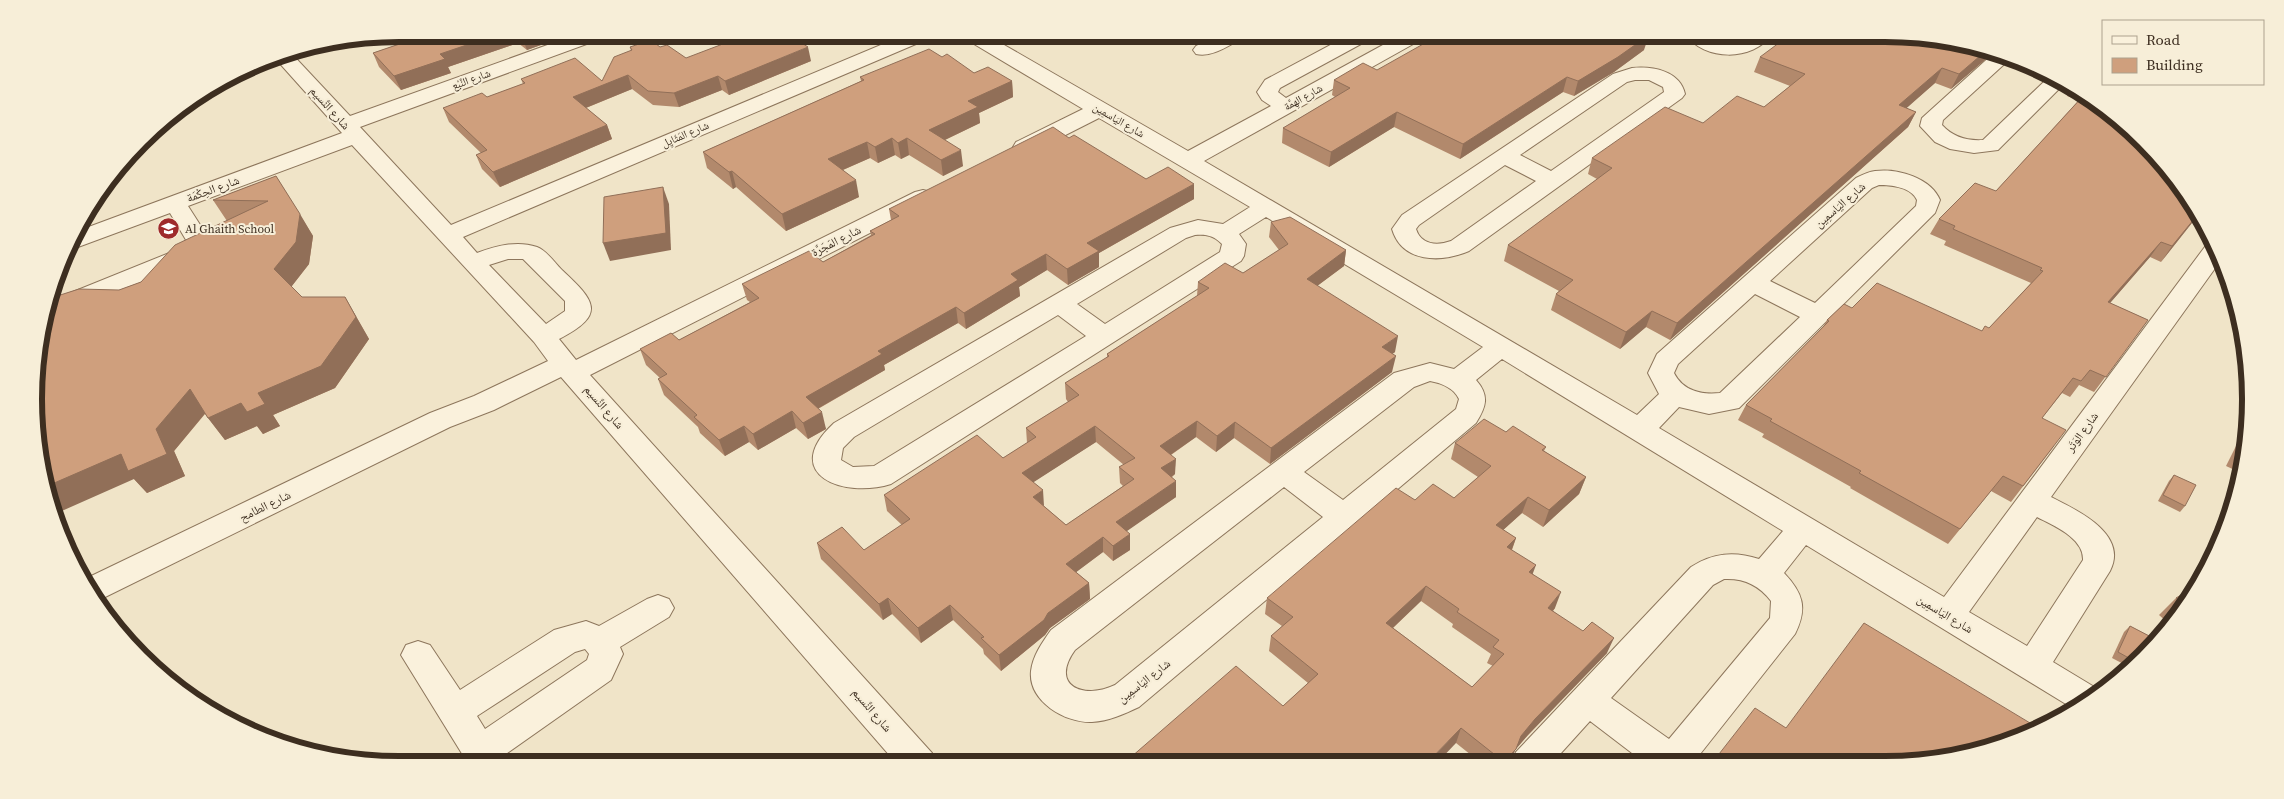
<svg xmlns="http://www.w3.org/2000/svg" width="2284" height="799" viewBox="0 0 2284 799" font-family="'Source Serif 4','Noto Naskh Arabic',serif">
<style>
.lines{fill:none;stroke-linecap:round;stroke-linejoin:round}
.minor-casing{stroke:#8d765c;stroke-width:2}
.minor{fill:#faf1dc;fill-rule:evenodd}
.wall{fill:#b2896c;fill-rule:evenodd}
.shaded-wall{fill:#916f58}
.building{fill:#cf9f7d;stroke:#916f58;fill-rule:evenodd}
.labels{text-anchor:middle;stroke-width:4;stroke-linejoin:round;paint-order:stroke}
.far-street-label{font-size:11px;fill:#3d2e20;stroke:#f7eed8}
.street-label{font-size:12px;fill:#3d2e20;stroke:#f7eed8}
.poi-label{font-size:12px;fill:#3d2e20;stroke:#f7eed8;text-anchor:start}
.rim{fill:none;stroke:#3d2e20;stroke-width:6}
</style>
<rect width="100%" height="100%" fill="#f0e4c8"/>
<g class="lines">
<defs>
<g id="minor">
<path d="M578 34H606L603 38 360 127 451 225 907 34H933L930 38 463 237 477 253C496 246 517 240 537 247 546 250 555 263 562 270 594 300 608 314 559 339L576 360 915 192 923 190 931 192 935 197 931 202 590 375 932 753 937 764H897L561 377 494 410 450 427 95 602 85 579 430 413 474 396 548 361 534 342 352 145 188 206 213 245 205 257 58 317 47 319 53 300 189 245 170 213 78 247 68 249 75 232 342 133 274 57 290 52 350 116ZM508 259H523L565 301V311L546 324 489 265Z"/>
<path d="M961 34H985L1188 151 1271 106 1262 100 1257 92 1265 80 1351 34H1375L1372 38 1280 88 1278 92 1286 98 1403 34H1427L1424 38 1204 161 1637 415 1659 394 1648 373 1657 354 1856 178C1862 175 1868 172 1875 171 1898 168 1931 178 1940 200L1935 213 1739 408 1709 414 1679 407 1659 428 1944 597 2207 244 2213 242 2221 260 2051 497C2077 510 2129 534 2110 571L2053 662 2101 691 2074 709 1806 545 1784 573C1803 593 1808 608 1795 634L1693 763H1645L1590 721 1552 763H1511L1516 752 1691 567C1713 553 1734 551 1759 559L1783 531 1502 359 1476 380C1490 396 1486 407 1476 423L1139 707C1124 714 1109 721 1092 722 1065 723 1028 701 1031 671 1033 655 1042 643 1051 630L1394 373 1430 363 1454 369 1483 347 1266 217 1239 234 1246 244 1244 256 1241 261 891 484C843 499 779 474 834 423L1170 228 1198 220 1223 224 1250 207 1099 118 1032 152 1024 154 1016 152 1013 147 1016 142 1083 109 964 38ZM1879 185C1891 185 1911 187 1917 200L1916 206 1815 303 1770 281 1872 188ZM1195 235C1207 234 1214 236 1222 244L1220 252 1105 324 1077 304 1186 238ZM1755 294 1800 317 1720 393C1702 395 1683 391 1674 373L1678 364ZM1058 315 1086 336 874 466 853 467 841 460 843 448 854 437ZM1430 381C1441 383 1454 388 1459 399L1456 409 1343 500 1304 472 1414 387ZM1284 487 1323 517 1115 685C1084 700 1049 686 1075 650ZM2037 517C2054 526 2084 538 2083 560L2027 646 1969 612ZM1724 579C1744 578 1759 585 1771 601L1770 618 1669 739 1611 698 1713 585Z"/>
<path d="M1221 34H1246L1243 38C1229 45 1212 58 1196 54L1193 50 1196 46Z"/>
<path d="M1685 34H1705L1717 41 1730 43 1738 42 1750 34H1772C1753 62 1704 61 1685 34Z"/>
<path d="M1995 52 2011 58 1943 120 1942 125C1953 137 1967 141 1983 140L2051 75 2065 83 1998 150 1974 153 1950 149 1935 142 1920 126 1922 118Z"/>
<path d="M1632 68C1653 66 1680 71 1685 94L1682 98 1469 251C1441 263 1402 263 1392 229L1402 215 1613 74ZM1635 80H1649L1663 87 1664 92 1551 171 1520 155 1627 82ZM1505 165 1536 181 1451 241C1437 246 1421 245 1416 229L1419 225Z"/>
<path d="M658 595 669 599 674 608 669 617 620 647 623 654 611 680 503 756 507 765H469L401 655 406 645 418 641 430 645 460 690 554 630 586 621 599 626 647 599ZM585 649 589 654 587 660 485 729 477 716 575 652Z"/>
</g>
</defs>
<use href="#minor" class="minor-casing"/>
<use href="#minor" class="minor"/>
</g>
<g class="wall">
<polygon points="406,34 565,34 566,36 527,50 518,43 448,67 451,73 401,90 379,67 373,53 412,40"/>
<polygon points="1979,46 1994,52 1951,89 1935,83 1906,108 1916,112 1908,127 1670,340 1646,327 1620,349 1551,310 1556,294 1559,291 1504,261 1508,245 1597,179 1588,174 1592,158 1703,123 1764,107 1790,86 1754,72 1760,57"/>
<polygon points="630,47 660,47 686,58 811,61 729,95 722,90 679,107 653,105 632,89 586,108 607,125 612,139 500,187 482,169 476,155 481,153 449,122 443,108 487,97 523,84 521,79 602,81 631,51"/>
<polygon points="1644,50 1614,72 1574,96 1563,92 1460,159 1394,127 1329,167 1282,143 1283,128 1335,97 1332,95 1334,80 1377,70"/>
<polygon points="942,57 974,73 1012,81 1013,97 979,113 980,123 945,140 963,166 943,176 909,155 901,159 895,155 878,163 870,158 843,170 859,197 786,231 736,187 733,189 707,168 703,152 861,81 860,77"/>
<polygon points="2072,87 2107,109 2199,214 2161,262 2150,257 2110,303 2148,320 2094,392 2079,385 2070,397 2062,393 2042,418 2054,446 2011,502 1991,491 1948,544 1850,488 1851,487 1762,437 1764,434 1738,420 1746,405 1823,327 1827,320 1852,308 1982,331 1989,328 2031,283 1944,245 1946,241 1930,234 1939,219 1996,191 2079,100 2067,96"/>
<polygon points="1069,138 1146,179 1194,199 1099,253 1099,267 1068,285 1047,270 1019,287 1020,296 966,329 958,323 884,365 885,370 818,409 826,429 808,439 796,428 758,450 749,442 725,456 700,433 698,427 664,395 658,379 660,378 646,365 640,349 679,340 750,302 747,300 742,284 823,262 871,235 870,231 891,220 889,209"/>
<polygon points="276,176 313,236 309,264 291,287 302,297 345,297 369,339 335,388 273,415 280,426 263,434 257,426 225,440 205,414 174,451 185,476 147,493 134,479 119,290 141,282 227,221 213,200"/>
<path d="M1271 222 1346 250 1344 266 1317 286 1395 352 1392 354V372L1270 464 1234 438 1216 452 1196 437 1171 455 1175 474 1172 477 1176 497 1126 531 1130 550 1113 561 1103 552 1076 572 1089 583 1090 599 1050 628 1045 635 1001 671 984 654 983 649 953 620 921 643 892 614 883 620 821 559 817 543 864 550 902 525 887 511 884 495 1003 458 1027 443 1026 428 1068 402 1066 399 1065 383 1107 358V354L1197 296 1198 282 1243 273 1279 250 1269 237ZM1096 442 1124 465 1119 467 1120 483 1123 486 1066 525 1044 506 1033 482Z"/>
<polygon points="2249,429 2241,473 2226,466 2240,438"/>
<path d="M1506 432 1546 447 1544 451 1586 477 1579 494 1543 527 1522 513 1503 530 1516 538 1512 550 1533 574 1555 608 1553 611 1607 653 1528 735 1515 750 1510 763H1481L1456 743 1283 706 1308 683 1269 651 1271 636 1282 626 1265 614 1267 598 1415 500 1454 498 1478 477 1451 459 1455 443ZM1421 601 1453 624 1452 627 1491 654 1487 663 1493 666 1472 687 1393 628Z"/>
<polygon points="2174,475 2185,506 2180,512 2158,501 2169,481"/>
<polygon points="2199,585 2168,623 2159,615 2176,598"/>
<polygon points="2130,626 2155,639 2131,668 2112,658 2124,632"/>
</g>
<g class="shaded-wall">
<polygon points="499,34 514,34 518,43 448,67 451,73 401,90 394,76 440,54"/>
<polygon points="529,34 565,34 566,36 527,50 522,37"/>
<polygon points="1649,35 1644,50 1614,72 1574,96 1578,81"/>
<polygon points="808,47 811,61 729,95 725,81"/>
<polygon points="1988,49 1994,52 1951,89 1959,74"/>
<polygon points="1942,68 1935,83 1892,121 1899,105"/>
<polygon points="628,75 632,89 578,111 573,97"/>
<polygon points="718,76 722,90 679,107 674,93"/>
<polygon points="1567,77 1563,92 1460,159 1463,144"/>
<polygon points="1012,81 1013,97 979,113 980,123 932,146 929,130 968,101"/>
<polygon points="1397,112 1394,127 1329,167 1331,152"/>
<polygon points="1916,112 1908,127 1670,340 1677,323"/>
<polygon points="607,125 612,139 500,187 493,172"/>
<polygon points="892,138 895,155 878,163 875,147"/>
<polygon points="907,138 909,155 901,159 898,143"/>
<polygon points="867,142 870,158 831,175 828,159"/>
<polygon points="961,150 963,166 943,176 941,160"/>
<polygon points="732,171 736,187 733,189 729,172"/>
<polygon points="856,180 859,197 786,231 782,214"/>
<polygon points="1194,184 1194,199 1099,253 1099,267 1068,285 1067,269 1087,243"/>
<polygon points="663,187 669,204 671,250 610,261 603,243"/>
<polygon points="2199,213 2199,214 2161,262 2172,246"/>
<polygon points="300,214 313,236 309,264 288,291 274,269"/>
<polygon points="2161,242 2150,257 2097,318 2108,302"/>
<polygon points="1346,250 1344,266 1305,295 1307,279"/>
<polygon points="1046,254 1047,270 1019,287 1020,296 966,329 964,313 1011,274"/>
<polygon points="345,297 369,339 335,388 273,415 280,426 263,434 257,426 225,440 208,418 258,393"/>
<polygon points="956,307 958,323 884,365 885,370 810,413 806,397 878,351"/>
<polygon points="1652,311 1646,327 1620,349 1626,332"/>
<polygon points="1398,336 1395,352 1379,363 1382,347"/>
<polygon points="1396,356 1392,372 1270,464 1271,448"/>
<polygon points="190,389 207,411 174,451 185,476 147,493 134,479 55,514 46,494 45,487 156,429"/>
<polygon points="792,411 796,428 758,450 753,434"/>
<polygon points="822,412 826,429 808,439 803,423"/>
<polygon points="1197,421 1196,437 1160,462 1160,446"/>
<polygon points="1235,422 1234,438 1216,452 1217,436"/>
<polygon points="744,426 749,442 725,456 719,440"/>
<polygon points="1095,426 1096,442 1023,489 1022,473"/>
<polygon points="1176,459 1175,474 1161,484 1161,468"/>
<polygon points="1586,477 1579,494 1543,527 1549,510"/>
<polygon points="1176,481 1176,497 1117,538 1116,522"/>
<polygon points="1043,490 1044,506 1033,497"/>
<polygon points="1528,497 1522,513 1491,541 1496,525"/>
<polygon points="1130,534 1130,550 1113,561 1113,546"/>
<polygon points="1103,537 1103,552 1067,579 1066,564"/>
<polygon points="1516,538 1510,554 1507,547"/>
<polygon points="1536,565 1530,581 1529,572"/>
<polygon points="1089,583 1090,599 1050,628 1045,635 1001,671 999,655 1048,613"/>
<polygon points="1426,586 1421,601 1382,638 1386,623"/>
<polygon points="1561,592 1555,608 1542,624 1548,608"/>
<polygon points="888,598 892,614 883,620 879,604"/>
<polygon points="950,605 953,620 921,643 918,628"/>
<polygon points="1614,638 1607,653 1528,735 1515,750 1510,763 1504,763 1521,736 1535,719"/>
<polygon points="1461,728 1456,743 1437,763 1427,763"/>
</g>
<g class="building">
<polygon points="413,34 499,34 440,54 445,59 394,76 373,53 417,38"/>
<polygon points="518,34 529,34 522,37"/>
<polygon points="749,34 788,34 808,47 725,81 718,76 674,93 648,91 628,75 573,97 607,125 493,172 476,155 487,150 443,108 482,93 487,97 525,83 521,79 575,58 602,81 614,57 632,50 630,47 651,40 660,47 667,45 686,58"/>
<polygon points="1441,34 1646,34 1649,35 1618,57 1578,81 1567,77 1463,144 1397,112 1331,152 1283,128 1350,88 1334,80 1363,63 1377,70"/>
<polygon points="1791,34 1884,34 1979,46 1988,49 1959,74 1942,68 1899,105 1916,112 1677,323 1652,311 1626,332 1556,294 1573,280 1508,245 1612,168 1592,158 1665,107 1703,123 1737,96 1764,107 1805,74 1760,57"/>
<polygon points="929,49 942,57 947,54 974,73 988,67 1012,81 968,101 978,107 929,130 961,150 941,160 907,138 898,143 892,138 875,147 867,142 828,159 856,180 782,214 732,171 729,172 703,152 864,80 860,77"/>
<polygon points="2084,95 2107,109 2159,158 2199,213 2172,246 2161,242 2108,302 2148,320 2106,377 2090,370 2081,381 2073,378 2042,418 2066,430 2023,486 2003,476 1960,529 1859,473 1861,471 1770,421 1772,419 1746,405 1829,321 1827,320 1844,304 1852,308 1877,283 1982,331 1985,326 1989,328 2043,271 2040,270 2042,268 1953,229 1955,226 1939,219 1975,183 1996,191"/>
<polygon points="1053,127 1069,138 1074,135 1146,179 1168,167 1194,184 1087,243 1099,251 1067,269 1046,254 1011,274 1018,280 964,313 956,307 878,351 882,354 806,397 822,412 803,423 792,411 753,434 744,426 719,440 694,417 697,415 658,379 667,374 640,349 671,333 679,340 759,298 742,284 809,251 823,262 875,234 870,231 899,216 889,209"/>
<polygon points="276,176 300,214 296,242 274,269 302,297 345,297 356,317 321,366 258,393 265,404 247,412 241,403 208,418 190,389 156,429 167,454 128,471 121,454 45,487 35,424 37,352 54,297 79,289 119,290 141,282 175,245 268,201 213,200"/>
<polygon points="663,187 666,233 603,243 604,197"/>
<path d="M1290 217 1346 250 1307 279 1398 336 1382 347 1396 356 1271 448 1235 422 1217 436 1197 421 1160 446 1176 459 1161 468 1176 481 1116 522 1130 534 1113 546 1103 537 1066 564 1089 583 1048 613 1044 620 999 655 981 638 984 637 950 605 918 628 888 598 879 604 817 543 842 527 864 550 910 519 884 495 977 435 1003 458 1036 437 1026 428 1079 395 1065 383 1109 356 1107 354 1209 288 1198 282 1225 263 1243 273 1288 244 1271 222ZM1095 426 1135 458 1119 467 1134 479 1066 525 1033 497 1043 490 1022 473Z"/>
<path d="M1484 419 1506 432 1513 426 1546 447 1542 450 1586 477 1549 510 1528 497 1496 525 1516 538 1507 547 1536 565 1529 572 1561 592 1548 608 1583 631 1592 622 1614 638 1535 719 1521 736 1516 749 1504 762 1461 728 1427 763 1123 764 1236 666 1283 706 1318 674 1271 636 1293 617 1267 598 1396 488 1415 500 1433 484 1454 498 1491 466 1455 443ZM1426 586 1459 609 1457 612 1499 640 1493 647 1504 654 1472 687 1386 623Z"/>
<polygon points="2248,431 2244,459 2236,455"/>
<polygon points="2174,475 2196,485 2185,506 2163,495"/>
<polygon points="2199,585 2184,604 2176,598"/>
<polygon points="1864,623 2040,729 1933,762 1712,763 1755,708 1786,728"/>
<polygon points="2130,626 2155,639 2136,662 2118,652"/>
</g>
<defs>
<symbol id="school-disc" viewBox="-11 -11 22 22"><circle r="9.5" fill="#9e2a2b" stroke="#f7eed8"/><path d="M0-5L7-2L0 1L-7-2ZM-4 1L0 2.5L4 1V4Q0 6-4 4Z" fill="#fff"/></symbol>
</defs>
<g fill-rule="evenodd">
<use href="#school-disc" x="156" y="216" width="25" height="25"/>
</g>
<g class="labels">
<g class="far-street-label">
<text transform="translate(471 79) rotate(-20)" y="4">شارع النَّبْع</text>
<text transform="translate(1303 97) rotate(-29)" y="4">شارع الهِمَّة</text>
<text transform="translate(1119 120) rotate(30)" y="4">شارع اليَاسمِين</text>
<text transform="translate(685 134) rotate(-23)" y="4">شارع المَثَايِل</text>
</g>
<g class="street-label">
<text transform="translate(330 108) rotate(48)" y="4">شارع النَّسيم</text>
<text transform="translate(213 189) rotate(-20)" y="4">شارع الحِكْمَة</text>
<text transform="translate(1840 205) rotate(-41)" y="4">شارع اليَاسمِين</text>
<text transform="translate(836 241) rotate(-27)" y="4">شارع المَجَرَّة</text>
<text transform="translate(604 407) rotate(49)" y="4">شارع النَّسيم</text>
<text transform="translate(2082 432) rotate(-54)" y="4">شارع الوَتَر</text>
<text transform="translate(265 506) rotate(-26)" y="4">شارع الطامح</text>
<text transform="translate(1945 614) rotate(31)" y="4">شارع اليَاسمِين</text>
<text transform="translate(1144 681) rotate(-38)" y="4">شارع اليَاسمِين</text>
<text transform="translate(872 710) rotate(49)" y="4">شارع النَّسيم</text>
</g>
<g class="poi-label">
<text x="185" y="233">Al Ghaith School</text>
</g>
</g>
<path d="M0 0H2284V799H0ZM399 42H1885A357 357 0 0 1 2242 399V399A357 357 0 0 1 1885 756H399A357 357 0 0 1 42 399V399A357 357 0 0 1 399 42Z" fill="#f7eed8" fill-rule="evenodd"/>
<path class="rim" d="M399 42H1885A357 357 0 0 1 2242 399V399A357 357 0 0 1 1885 756H399A357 357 0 0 1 42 399V399A357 357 0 0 1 399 42Z"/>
<rect x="2102" y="20" width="162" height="65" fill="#f7eed8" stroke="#ada18e"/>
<rect x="2112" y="36" width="25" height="8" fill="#faf1dc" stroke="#ada18e"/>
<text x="2146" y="45" font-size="15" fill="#3d2e20">Road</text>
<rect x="2112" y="58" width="25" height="15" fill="#cf9f7d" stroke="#ada18e"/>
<text x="2146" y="70" font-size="15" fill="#3d2e20">Building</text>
</svg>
